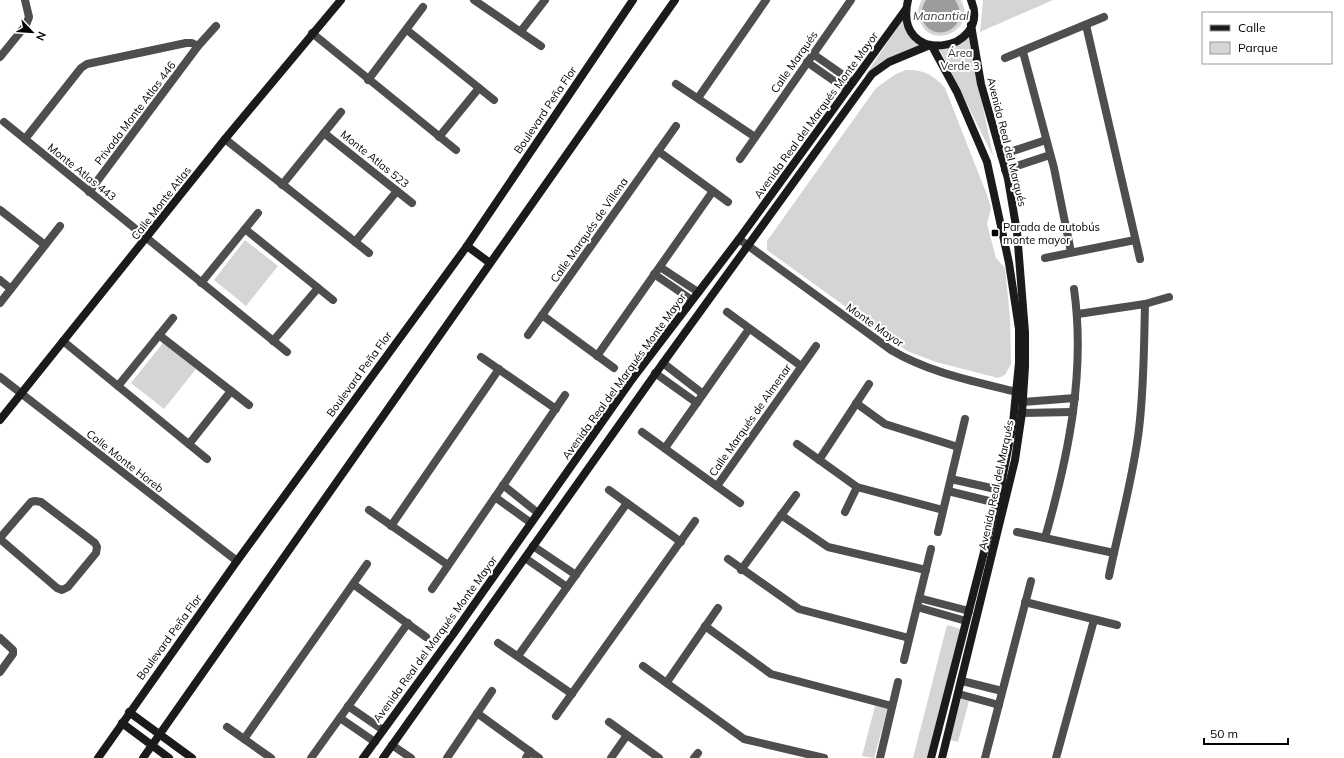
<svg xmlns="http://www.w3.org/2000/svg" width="1344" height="758" viewBox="0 0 1344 758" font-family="Mulish,sans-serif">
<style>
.green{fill:#d5d5d5}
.water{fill:#9c9c9c}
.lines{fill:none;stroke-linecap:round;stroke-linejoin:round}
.street{stroke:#4e4e4e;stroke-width:8}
.secondary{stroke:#1b1b1b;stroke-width:8}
.poi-dot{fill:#000;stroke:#fff;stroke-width:1.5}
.labels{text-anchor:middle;stroke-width:4;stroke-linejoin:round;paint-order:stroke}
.park-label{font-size:11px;fill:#2c2c2c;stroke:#fff}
.street-label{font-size:11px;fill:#000;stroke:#fff}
.poi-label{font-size:11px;fill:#000;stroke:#fff;text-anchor:start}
.water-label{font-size:12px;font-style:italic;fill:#3d3d3d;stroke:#fff}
</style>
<rect width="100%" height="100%" fill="#fff"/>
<g class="green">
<path d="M922 0H961C978 31 930 51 920 21 917 13 918 7 922 0Z"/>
<polygon points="983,0 1053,0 980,32"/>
<polygon points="903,19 915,39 920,45 878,65 865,76"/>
<polygon points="970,36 971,47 993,156 940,50 953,48"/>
<path d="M906 70C923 69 934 75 945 88L987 195 991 208 987 224 996 258 1005 268 1010 317 1011 364 1005 375 998 378 936 362 907 351 767 250V241L876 88 896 74Z"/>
<polygon points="245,240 278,266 246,306 214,280"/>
<polygon points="163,343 196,369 164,409 131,383"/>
<polygon points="947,625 961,629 928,758 913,758"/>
<polygon points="961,699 969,701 958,742 950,740"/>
<polygon points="875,706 888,708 874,758 862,756"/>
</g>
<path class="water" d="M926 0H955C973 26 935 46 923 21 920 13 922 7 926 0Z"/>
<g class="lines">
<g class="street">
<polyline points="474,0 541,46"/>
<polyline points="1086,25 1140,259"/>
<polyline points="407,30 494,100"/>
<polyline points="521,31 545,0"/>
<polyline points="312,33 456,150"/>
<polyline points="1023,52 1054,168 1071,252"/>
<polyline points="813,54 853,82"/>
<polyline points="0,57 26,25 29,17 25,0"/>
<polyline points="1005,58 1104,17"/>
<polyline points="807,62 847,90"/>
<polyline points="368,80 423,7"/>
<polyline points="676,84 755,137"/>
<polyline points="698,98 766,0"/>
<polyline points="4,122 287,352"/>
<polyline points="324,133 412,203"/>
<polyline points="439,137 479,88"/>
<polyline points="25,139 81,68 87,64 186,43 192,43 198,46"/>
<polyline points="225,139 369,253"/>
<polyline points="658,151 728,202"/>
<polyline points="1001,155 1046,140"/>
<polyline points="740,159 851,0"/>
<polyline points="1005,170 1050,155"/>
<polyline points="282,185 341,112"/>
<polyline points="89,192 198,46 216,26"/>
<polyline points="0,210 45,245"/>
<polyline points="245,229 333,300"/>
<path d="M739 239 891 350C930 373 973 381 1016 392"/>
<polyline points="355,242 397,191"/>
<polyline points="1045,258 1135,240"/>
<polyline points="660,267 698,292"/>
<polyline points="654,274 692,300"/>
<polyline points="0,280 11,289"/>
<polyline points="201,283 258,213"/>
<polyline points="0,303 60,226"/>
<polyline points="727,312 801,366"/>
<polyline points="1078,314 1145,304 1169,297"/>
<polyline points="542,315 614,368"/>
<polyline points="159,335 249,405"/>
<polyline points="528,335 676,126"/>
<polyline points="63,341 207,459"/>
<polyline points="273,341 318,288"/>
<polyline points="597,356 713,191"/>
<polyline points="481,357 556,409"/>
<polyline points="663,363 703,394"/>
<polyline points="655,373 697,403"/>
<polyline points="0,377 237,561"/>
<polyline points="118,386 173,318"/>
<polyline points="1023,402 1075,398"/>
<polyline points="856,403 885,424 958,447"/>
<polyline points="1022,413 1073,412"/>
<polyline points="642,432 740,503"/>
<polyline points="189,444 231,391"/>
<polyline points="797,444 857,487 943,510"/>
<polyline points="665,448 749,329"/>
<polyline points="819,460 869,384"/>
<polyline points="951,479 1000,490"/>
<polyline points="503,485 538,513"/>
<polyline points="717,486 816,346"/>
<polyline points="609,490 681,542"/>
<polyline points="948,491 997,503"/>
<polyline points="495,497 531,523"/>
<polyline points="369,510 448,565"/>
<polyline points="845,512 857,487"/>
<polyline points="781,515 828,547 926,570"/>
<polyline points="391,526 499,369"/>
<polyline points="938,532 965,419"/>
<polyline points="1017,532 1114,553"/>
<polyline points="0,538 31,502 35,501 41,502 95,543 97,547 96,553 68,587 62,590 57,588 0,539"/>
<path d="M1045 538C1068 457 1086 373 1074 289"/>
<polyline points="533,546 576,575"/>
<polyline points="525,558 567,587"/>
<polyline points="728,559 799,609 909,638"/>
<polyline points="741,570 796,495"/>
<path d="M1109 576C1119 527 1133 479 1139 429 1144 388 1144 346 1145 304"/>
<polyline points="353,584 426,637"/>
<polyline points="432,589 565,395"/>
<polyline points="919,598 969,611"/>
<polyline points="1025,602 1117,625"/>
<polyline points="917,607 966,621"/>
<polyline points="705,626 771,674 892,706"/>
<polyline points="0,638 13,650 13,654 0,672"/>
<polyline points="498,643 572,694"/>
<polyline points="518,656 627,503"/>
<polyline points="904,660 931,549"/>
<polyline points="643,666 744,739 824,758"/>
<polyline points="962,681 1002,691"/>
<polyline points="667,682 718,608"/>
<polyline points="959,694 999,705"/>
<polyline points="348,706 383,730"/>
<polyline points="477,713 539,758"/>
<polyline points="556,716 695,521"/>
<polyline points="340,718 375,742"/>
<polyline points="609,722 659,758"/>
<polyline points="227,727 271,758"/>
<polyline points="244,739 367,564"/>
<polyline points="392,745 411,758"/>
<polyline points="311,758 408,623"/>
<polyline points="447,758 492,691"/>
<polyline points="526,758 530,751"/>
<polyline points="611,758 627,735"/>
<polyline points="694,758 698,753"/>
<polyline points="880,758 898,682"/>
<polyline points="985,758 1031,581"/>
<polyline points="1056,758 1094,620"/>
</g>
<g class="secondary">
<path d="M908 0C892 68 993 53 971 0"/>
<polyline points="467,246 490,263"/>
<polyline points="0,420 225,139 341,0"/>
<polyline points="129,712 192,758"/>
<polyline points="122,723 169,758"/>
<polyline points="98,758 237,561 467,246 633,0"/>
<polyline points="143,758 675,0"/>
<polyline points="363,758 454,633 633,378 739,239 906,9"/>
<polyline points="383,758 663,363 872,74 889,62 930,45"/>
<polyline points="931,758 1000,490 1013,423 1019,363 1019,329 1009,263 987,162 957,92 932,46"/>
<polyline points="942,758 1015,460 1022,413 1025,367 1025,332 1017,232 1008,179 981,84 971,25"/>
</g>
</g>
<rect class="poi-dot" x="991" y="229" width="8" height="8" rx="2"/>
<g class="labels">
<g class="park-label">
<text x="960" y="57">Área<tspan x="960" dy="13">Verde 3</tspan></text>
</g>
<g class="street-label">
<text transform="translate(794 62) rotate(-55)" y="4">Calle Marqués</text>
<text transform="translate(545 110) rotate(-56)" y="4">Boulevard Peña Flor</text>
<text transform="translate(135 113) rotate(-53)" y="4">Privada Monte Atlas 446</text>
<text transform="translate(816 115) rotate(-54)" y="4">Avenida Real del Marqués Monte Mayor</text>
<text transform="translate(1007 142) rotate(76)" y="4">Avenida Real del Marqués</text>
<text transform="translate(375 159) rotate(39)" y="4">Monte Atlas 523</text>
<text transform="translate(82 172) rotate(39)" y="4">Monte Atlas 443</text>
<text transform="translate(161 203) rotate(-52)" y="4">Calle Monte Atlas</text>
<text transform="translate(589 230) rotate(-55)" y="4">Calle Marqués de Villena</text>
<text transform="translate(875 325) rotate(35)" y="4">Monte Mayor</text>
<text transform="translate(359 374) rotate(-54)" y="4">Boulevard Peña Flor</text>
<text transform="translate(624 376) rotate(-54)" y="4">Avenida Real del Marqués Monte Mayor</text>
<text transform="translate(750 420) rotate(-55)" y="4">Calle Marqués de Almenar</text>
<text transform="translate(125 461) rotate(38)" y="4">Calle Monte Horeb</text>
<text transform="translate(996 485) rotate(-78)" y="4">Avenida Real del Marqués</text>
<text transform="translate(169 637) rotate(-54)" y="4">Boulevard Peña Flor</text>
<text transform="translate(435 639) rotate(-54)" y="4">Avenida Real del Marqués Monte Mayor</text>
</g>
<g class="poi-label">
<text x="1003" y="231">Parada de autobús<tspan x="1003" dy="13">monte mayor</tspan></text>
</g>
<g class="water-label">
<text x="941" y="20">Manantial</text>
</g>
</g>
<rect x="1202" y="12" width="130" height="52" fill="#ffffff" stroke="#999999"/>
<rect x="1210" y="25" width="20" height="6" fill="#1b1b1b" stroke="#999999"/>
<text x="1238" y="32" font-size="12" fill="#000000">Calle</text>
<rect x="1210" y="42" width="20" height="12" fill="#d5d5d5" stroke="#999999"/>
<text x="1238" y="52" font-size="12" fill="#000000">Parque</text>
<g transform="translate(32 32) rotate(115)" stroke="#ffffff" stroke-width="3" paint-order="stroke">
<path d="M0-3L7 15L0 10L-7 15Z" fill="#000000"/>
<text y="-6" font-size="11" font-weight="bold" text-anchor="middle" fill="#000000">N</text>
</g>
<path d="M1204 738v6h84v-6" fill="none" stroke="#000000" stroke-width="2"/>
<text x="1210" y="738" font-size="12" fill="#000000" stroke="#ffffff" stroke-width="3" paint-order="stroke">50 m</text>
</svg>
